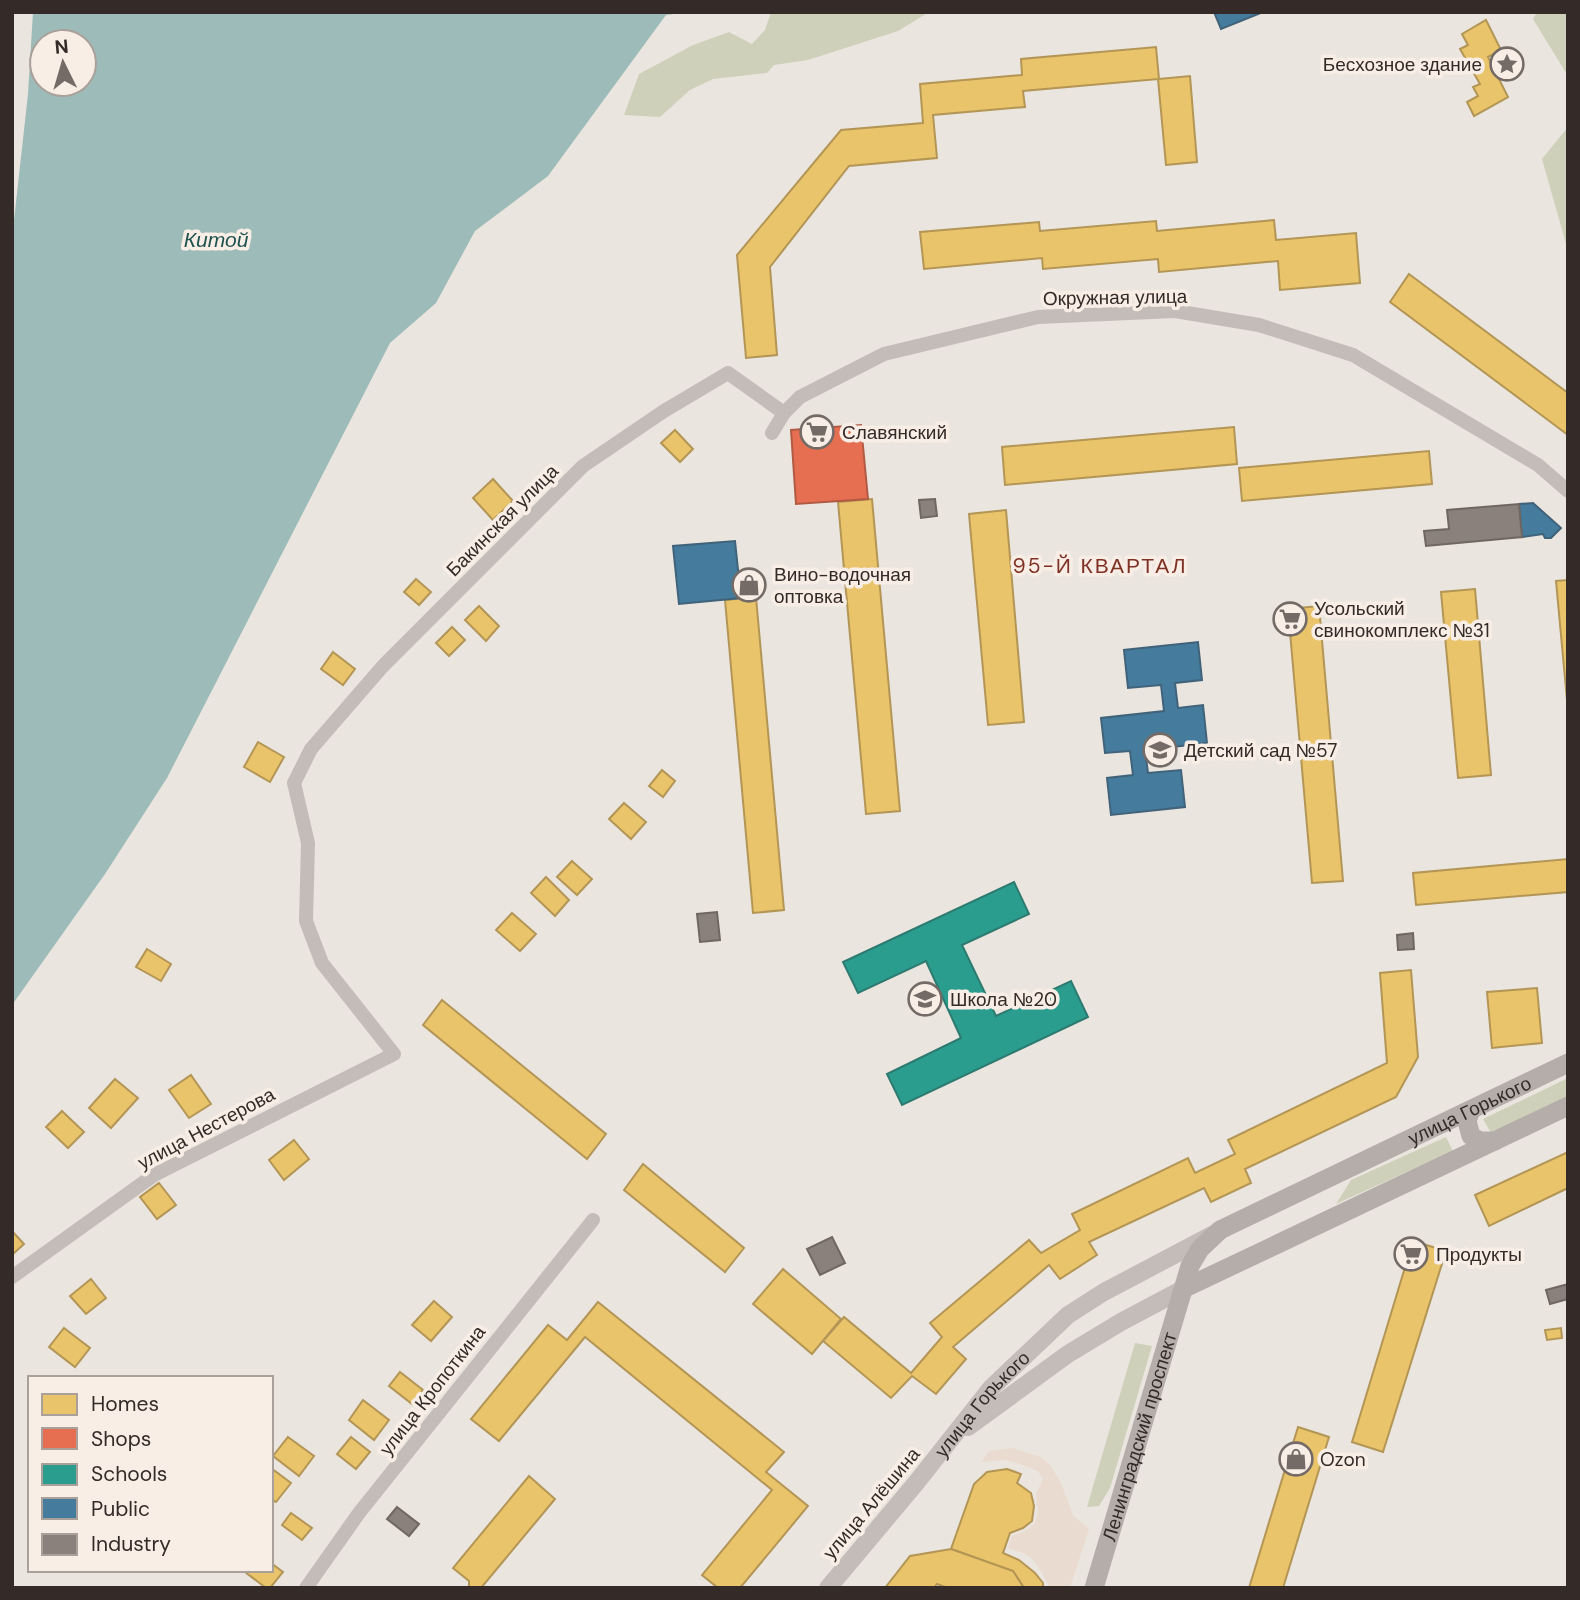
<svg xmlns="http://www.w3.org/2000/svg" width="1580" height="1600" viewBox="0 0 1580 1600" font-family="'DM Sans',sans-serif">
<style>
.green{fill:#ced0ba}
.plaza{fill:#e9dbcf}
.water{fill:#9dbcb9;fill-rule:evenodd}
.homes{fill:#e9c46a;stroke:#b39656;stroke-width:2}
.shops{fill:#e76f51;stroke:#b15a44;stroke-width:2}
.schools{fill:#2a9d8f;stroke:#2d7a70;stroke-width:2}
.public{fill:#457b9d;stroke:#40637a;stroke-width:2}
.industry{fill:#8a817c;stroke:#706762;stroke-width:2}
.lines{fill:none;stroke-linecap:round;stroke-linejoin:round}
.minor{stroke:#c4bcb8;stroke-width:14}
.tertiary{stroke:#c4bcb8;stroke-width:18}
.secondary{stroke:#b4ada9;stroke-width:19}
.labels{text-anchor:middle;stroke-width:7;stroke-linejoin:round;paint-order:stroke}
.poi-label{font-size:19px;fill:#342a27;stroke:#f8eee6;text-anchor:start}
.street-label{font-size:19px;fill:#342a27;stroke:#f8eee6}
.water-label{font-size:21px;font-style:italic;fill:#1f5351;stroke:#f8eee6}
.neighbourhood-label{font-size:21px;letter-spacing:2px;fill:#7f3124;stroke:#f8eee6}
</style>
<rect width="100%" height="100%" fill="#ebe5df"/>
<g class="green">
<polygon points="771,12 929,12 898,31 808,60 774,65 767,73 713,79 690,90 660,117 624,115 639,74 693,45 729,32 752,44 765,30"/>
<polygon points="1537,12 1568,12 1568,76 1533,19"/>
<polygon points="1568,127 1568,251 1542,159"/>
<polygon points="1568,1078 1568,1096 1491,1133 1483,1119"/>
<polygon points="1446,1137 1453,1151 1336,1204 1351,1180"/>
<polygon points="1135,1343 1152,1346 1110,1488 1099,1506 1087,1507"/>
</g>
<polygon class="plaza" points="1012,1448 1041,1457 1051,1466 1061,1483 1073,1515 1089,1529 1070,1588 1050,1588 1038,1566 1031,1558 1023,1553 1008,1548 1012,1536 1027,1530 1035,1523 1038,1511 1036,1494 1043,1479 1038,1471 1017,1463 1006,1460 981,1462 989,1451"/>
<path class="water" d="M33 12H689L666 15 548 176 475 231 436 303 390 343 167 778 105 874 12 1005V238L28 94ZM42 42H84V84H42Z"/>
<g class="homes">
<polygon points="1486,20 1501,50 1488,57 1508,97 1474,116 1467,102 1478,96 1473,87 1480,84 1460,49 1468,45 1462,34"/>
<polygon points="1156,47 1159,79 1190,76 1197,162 1166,165 1158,79 1023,91 1025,107 933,115 937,158 849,166 770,267 777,355 746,358 737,255 841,130 923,123 920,84 1022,75 1021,59"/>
<polygon points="1274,220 1276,240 1356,233 1360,283 1280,290 1278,261 1159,272 1158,259 1043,269 1042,258 924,269 920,232 1039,222 1040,231 1156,221 1157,231"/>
<polygon points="1409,274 1568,393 1568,435 1390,302"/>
<polygon points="1234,427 1237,464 1005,485 1002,447"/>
<polygon points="675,430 693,449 680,462 661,443"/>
<polygon points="1429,451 1432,484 1242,501 1239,468"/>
<polygon points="493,479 513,501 493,520 473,498"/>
<polygon points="872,499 900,811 866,814 838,502"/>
<polygon points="1006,510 1024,722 988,725 969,514"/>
<polygon points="416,579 431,592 419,605 404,592"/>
<polygon points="1568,580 1568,711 1556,581"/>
<polygon points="1475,589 1491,775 1458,778 1441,592"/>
<polygon points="756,597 784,910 753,913 725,600"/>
<polygon points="479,606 499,626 486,641 465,620"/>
<polygon points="1319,606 1343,881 1312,883 1288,609"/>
<polygon points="452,627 465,640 449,656 436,643"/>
<polygon points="333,652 355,669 343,685 321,669"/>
<polygon points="258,742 284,757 270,782 244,767"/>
<polygon points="662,770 675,781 663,797 649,786"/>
<polygon points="624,803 646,822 631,839 609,819"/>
<polygon points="1568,859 1568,892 1416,905 1413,873"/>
<polygon points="572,861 592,879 577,895 557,877"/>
<polygon points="546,877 569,900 555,916 531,893"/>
<polygon points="512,913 536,934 520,951 496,930"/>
<polygon points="147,949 171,964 161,981 136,967"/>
<polygon points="1411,970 1418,1057 1396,1097 1245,1169 1251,1183 1211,1202 1204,1188 1089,1242 1097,1255 1060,1279 1049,1265 953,1347 966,1359 936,1394 912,1376 891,1398 823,1341 844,1317 911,1373 942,1337 930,1323 1029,1240 1041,1253 1080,1230 1072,1214 1188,1158 1195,1173 1235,1154 1228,1140 1387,1063 1380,973"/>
<polygon points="1537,988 1542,1043 1492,1048 1487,992"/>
<polygon points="442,1000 606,1134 587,1159 423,1025"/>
<polygon points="191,1075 211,1104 189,1118 169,1090"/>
<polygon points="115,1079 138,1098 111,1128 89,1108"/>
<polygon points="62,1111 84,1132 68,1148 46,1127"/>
<polygon points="294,1140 309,1159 284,1180 269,1160"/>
<polygon points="1568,1152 1568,1188 1489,1226 1475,1195"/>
<polygon points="643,1164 744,1248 725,1272 624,1190"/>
<polygon points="159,1183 176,1205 157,1219 140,1197"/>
<polygon points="12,1231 24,1244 12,1255"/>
<polygon points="1413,1241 1446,1251 1383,1452 1352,1442"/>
<polygon points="783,1269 841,1319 812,1354 753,1304"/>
<polygon points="91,1279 106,1298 86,1314 70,1296"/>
<polygon points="434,1301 452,1317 431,1341 412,1325"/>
<polygon points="598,1302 784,1452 766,1472 808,1506 740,1588 718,1588 702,1575 772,1490 585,1337 499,1441 471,1419 548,1325 567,1340"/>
<polygon points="64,1328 90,1348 75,1367 49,1347"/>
<polygon points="1561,1328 1562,1338 1547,1340 1545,1330"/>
<polygon points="400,1372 423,1390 412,1404 389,1386"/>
<polygon points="363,1400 389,1420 374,1440 349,1420"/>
<polygon points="1298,1427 1329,1437 1283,1588 1249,1588"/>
<polygon points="288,1437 314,1456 299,1476 273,1456"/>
<polygon points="351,1437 370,1452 356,1469 337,1454"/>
<polygon points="271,1468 291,1483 276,1502 271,1499"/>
<polygon points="1007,1469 1021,1474 1017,1483 1031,1493 1034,1506 1032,1521 1023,1528 1010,1533 1003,1553 1019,1560 1035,1573 1043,1583 1043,1588 1024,1588 1013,1571 951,1549 974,1484 987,1472"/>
<polygon points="529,1476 555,1499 481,1588 469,1588 469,1581 453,1568"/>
<polygon points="291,1513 312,1528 302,1540 282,1525"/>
<polygon points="951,1549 1013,1571 1024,1588 948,1588 937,1584 934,1588 885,1588 910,1556"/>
<polygon points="271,1563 283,1572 270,1588 266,1588 245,1572 271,1570"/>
</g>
<polygon class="shops" points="861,425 868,499 796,504 791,430"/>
<polygon class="schools" points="1014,882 1029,914 962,945 996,1016 1071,981 1088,1017 902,1105 887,1074 961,1038 926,961 858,993 843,962"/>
<g class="public">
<polygon points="1214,12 1263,12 1221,29"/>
<polygon points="1533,503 1561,528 1551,538 1545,538 1543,534 1522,537 1519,504"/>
<polygon points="735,541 741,598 679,604 673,546"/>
<polygon points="1198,642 1202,680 1175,683 1178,708 1203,705 1207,743 1145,750 1148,773 1181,770 1185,807 1111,815 1107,778 1133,775 1130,751 1105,753 1101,718 1164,711 1161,685 1128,688 1124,650"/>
</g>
<g class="industry">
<polygon points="935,499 937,516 921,518 919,500"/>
<polygon points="1519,504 1522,537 1426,546 1424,531 1449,529 1447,510"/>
<polygon points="717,912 720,940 700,942 697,914"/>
<polygon points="1413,933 1414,949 1398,950 1397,935"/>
<polygon points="832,1237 845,1263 820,1275 807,1249"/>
<polygon points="1568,1284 1568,1299 1550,1304 1546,1290"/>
<polygon points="397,1507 419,1524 409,1536 387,1519"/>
</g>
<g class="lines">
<g class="minor">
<polyline points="772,433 784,413 800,397 884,354 1038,317 1175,311 1259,325 1353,355 1538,465 1568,491"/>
<polyline points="12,1277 154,1175 394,1054 322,963 306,921 308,843 294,783 311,749 383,666 583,466 664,411 728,373 784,413"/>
<polyline points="306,1588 359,1513 593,1220"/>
</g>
<g class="tertiary">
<polyline points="968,1427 1068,1354 1121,1322 1185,1288"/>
<path id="s1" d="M828 1588 916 1483 991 1388 1068 1315 1104 1292 1212 1235"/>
</g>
<g class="secondary">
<polyline points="1471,1110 1467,1121 1471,1136 1480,1141 1495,1141"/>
<polyline points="1185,1288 1568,1106"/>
<path id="s2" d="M1094 1588 1190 1266 1200 1249 1220 1230 1568 1063"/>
</g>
</g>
<defs>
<symbol id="sight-ring" viewBox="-11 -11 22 22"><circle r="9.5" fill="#f8eee6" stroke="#746b67" stroke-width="1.5"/><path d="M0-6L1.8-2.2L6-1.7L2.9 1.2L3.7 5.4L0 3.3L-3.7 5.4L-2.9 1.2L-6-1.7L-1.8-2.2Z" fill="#746b67"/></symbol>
<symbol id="supermarket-ring" viewBox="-11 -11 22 22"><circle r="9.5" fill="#f8eee6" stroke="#746b67" stroke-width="1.5"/><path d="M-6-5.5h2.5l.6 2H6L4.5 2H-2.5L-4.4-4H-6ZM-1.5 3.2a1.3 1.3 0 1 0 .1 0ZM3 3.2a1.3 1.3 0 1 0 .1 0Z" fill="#746b67"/></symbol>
<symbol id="shop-ring" viewBox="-11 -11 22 22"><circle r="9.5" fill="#f8eee6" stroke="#746b67" stroke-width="1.5"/><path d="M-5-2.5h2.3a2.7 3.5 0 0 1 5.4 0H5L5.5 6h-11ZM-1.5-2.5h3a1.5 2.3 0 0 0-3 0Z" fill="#746b67"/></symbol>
<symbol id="school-ring" viewBox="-11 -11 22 22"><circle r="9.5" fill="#f8eee6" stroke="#746b67" stroke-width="1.5"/><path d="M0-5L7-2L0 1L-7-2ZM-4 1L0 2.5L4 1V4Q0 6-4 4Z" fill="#746b67"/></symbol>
</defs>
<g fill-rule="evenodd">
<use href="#sight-ring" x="1488" y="45" width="38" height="38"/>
<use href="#supermarket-ring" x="798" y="413" width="38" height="38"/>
<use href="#shop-ring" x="730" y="566" width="38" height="38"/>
<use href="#supermarket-ring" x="1271" y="600" width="38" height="38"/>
<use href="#school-ring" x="1141" y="731" width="38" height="38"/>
<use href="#school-ring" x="906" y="980" width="38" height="38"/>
<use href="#supermarket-ring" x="1392" y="1235" width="38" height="38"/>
<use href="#shop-ring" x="1277" y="1440" width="38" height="38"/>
</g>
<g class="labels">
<g class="poi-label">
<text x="1482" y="71" text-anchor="end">Бесхозное здание</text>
<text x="842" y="439">Славянский</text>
<text x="774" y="581">Вино-водочная<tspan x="774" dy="22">оптовка</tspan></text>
<text x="1314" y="615">Усольский<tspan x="1314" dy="22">свинокомплекс №31</tspan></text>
<text x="1184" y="757">Детский сад №57</text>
<text x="950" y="1006">Школа №20</text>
<text x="1436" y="1261">Продукты</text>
<text x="1320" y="1466">Ozon</text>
</g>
<g class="street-label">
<text transform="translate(1115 297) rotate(-1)" y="7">Окружная улица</text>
<text transform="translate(502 520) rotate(-45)" y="7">Бакинская улица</text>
<text dy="7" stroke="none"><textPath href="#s2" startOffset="660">улица Горького</textPath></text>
<text transform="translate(206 1128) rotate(-28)" y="7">улица Нестерова</text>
<text transform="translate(432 1390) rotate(-52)" y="7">улица Кропоткина</text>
<text dy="7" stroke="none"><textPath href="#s1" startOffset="240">улица Горького</textPath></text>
<text dy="7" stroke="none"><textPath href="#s2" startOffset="158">Ленинградский проспект</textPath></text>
<text transform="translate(871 1503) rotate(-50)" y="7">улица Алёшина</text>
</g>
<g class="water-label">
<text x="216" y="247">Китой</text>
</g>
<g class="neighbourhood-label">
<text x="1100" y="573">95-Й КВАРТАЛ</text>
</g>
</g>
<rect width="1580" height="1600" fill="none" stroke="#342a27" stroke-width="28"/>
<rect x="28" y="1376" width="245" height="196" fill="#f8eee6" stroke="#aaa09a" stroke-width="2"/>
<rect x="42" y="1394" width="35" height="21" fill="#e9c46a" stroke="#aaa09a" stroke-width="2"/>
<text x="91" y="1411" font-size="21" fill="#342a27">Homes</text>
<rect x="42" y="1428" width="35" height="21" fill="#e76f51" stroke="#aaa09a" stroke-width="2"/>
<text x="91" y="1446" font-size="21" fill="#342a27">Shops</text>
<rect x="42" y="1464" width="35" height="21" fill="#2a9d8f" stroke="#aaa09a" stroke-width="2"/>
<text x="91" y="1481" font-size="21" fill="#342a27">Schools</text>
<rect x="42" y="1498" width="35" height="21" fill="#457b9d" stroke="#aaa09a" stroke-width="2"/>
<text x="91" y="1516" font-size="21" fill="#342a27">Public</text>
<rect x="42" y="1534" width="35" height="21" fill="#8a817c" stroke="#aaa09a" stroke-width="2"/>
<text x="91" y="1551" font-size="21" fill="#342a27">Industry</text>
<g transform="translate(63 63) rotate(355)"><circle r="33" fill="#f8eee6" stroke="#aaa09a" stroke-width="2"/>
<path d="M0-5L12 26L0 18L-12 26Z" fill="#746b67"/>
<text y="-10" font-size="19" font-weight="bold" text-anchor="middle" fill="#342a27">N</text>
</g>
</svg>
